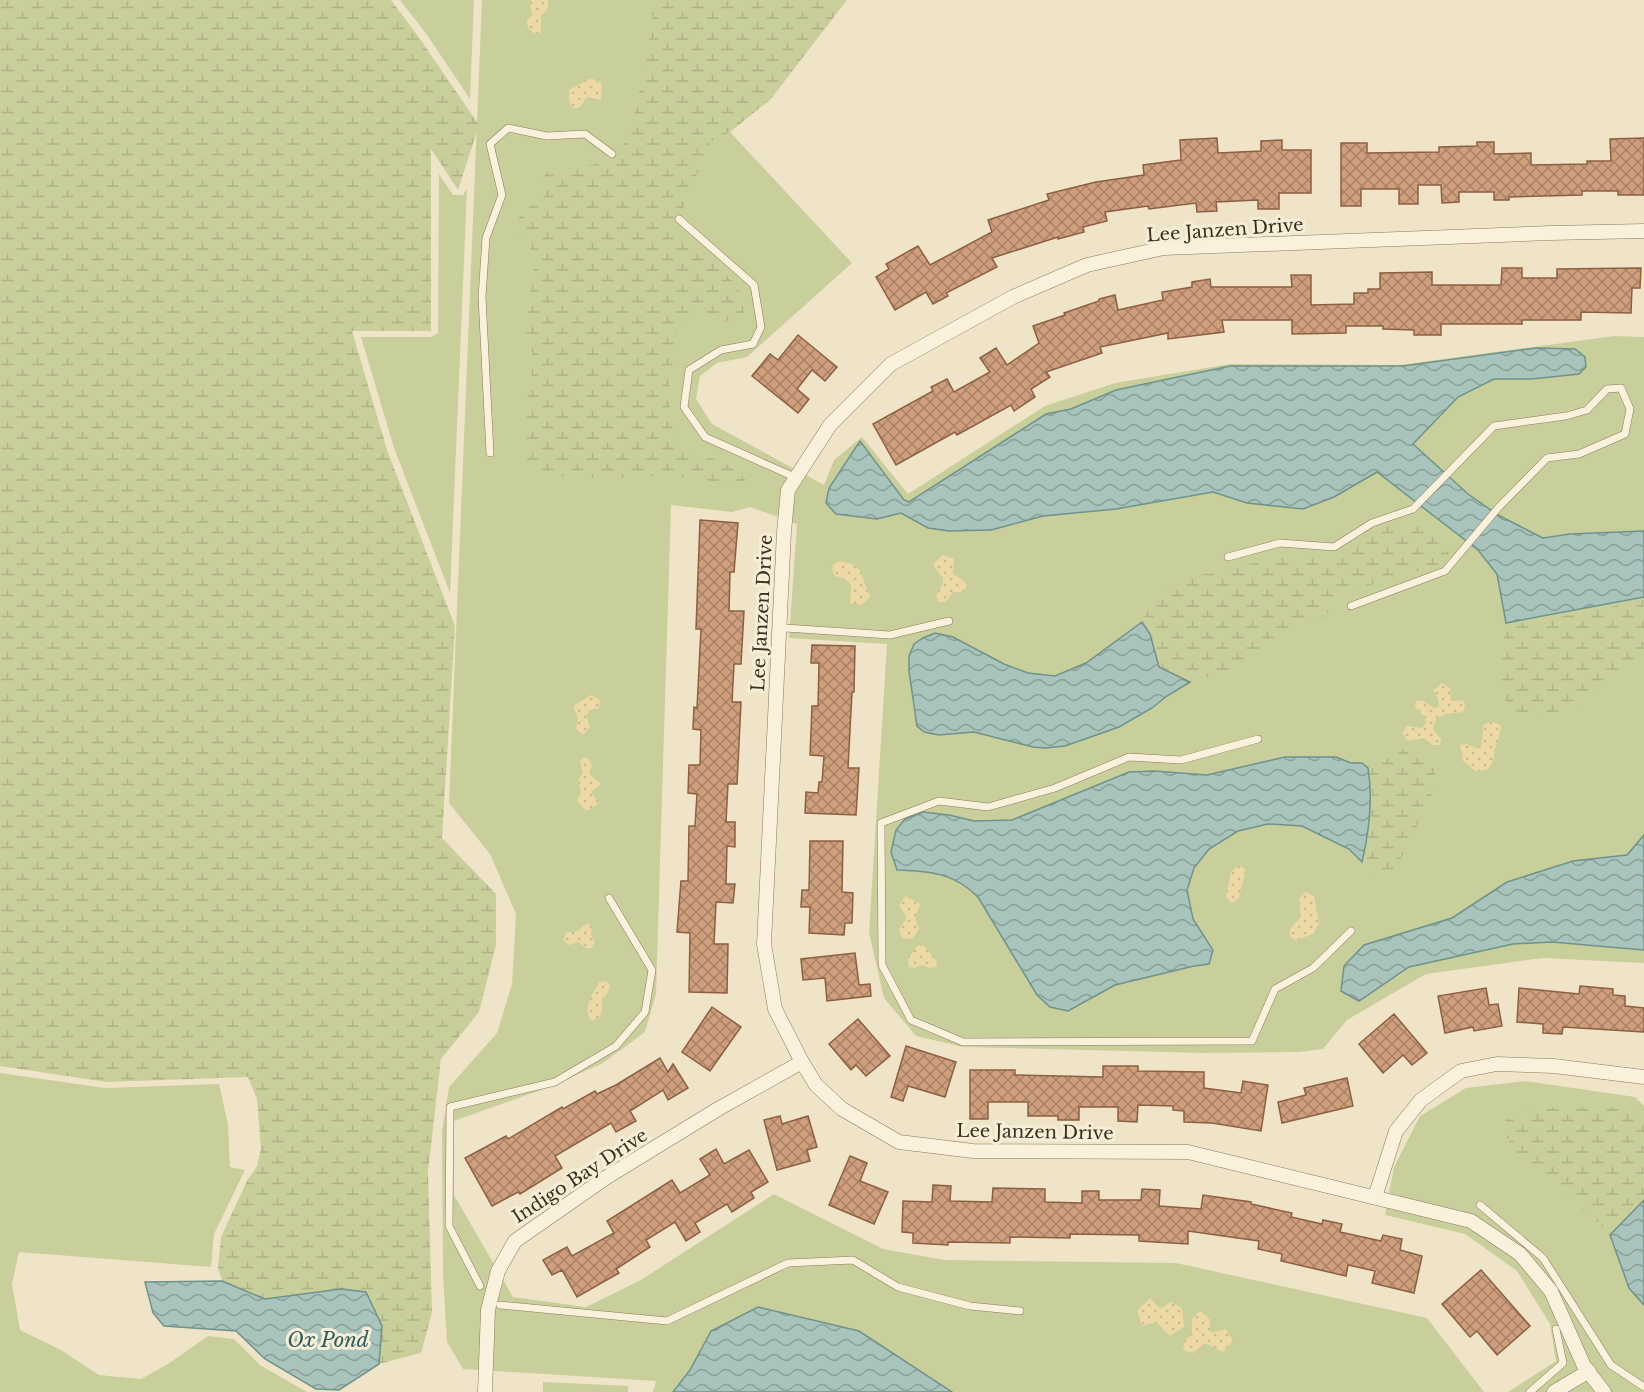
<svg xmlns="http://www.w3.org/2000/svg" width="1644" height="1392" viewBox="0 0 1644 1392" font-family="'Libre Baskerville',serif">
<style>
.green{fill:#c9cf9b}
.wetland{fill:url(#wetland-marsh)}
.sand{fill:url(#sand-dots)}
.water{fill:url(#water-waves);stroke:#6f938a;stroke-width:1.5}
.building{fill:url(#building-cross-hatch);stroke:#8d5f41;stroke-width:1.5}
.lines{fill:none;stroke-linecap:round;stroke-linejoin:round}
.service-casing{stroke:#8d765c;stroke-width:8}
.minor-casing{stroke:#8d765c;stroke-width:15}
.service{stroke:#faf1dc;stroke-width:7}
.minor{stroke:#faf1dc;stroke-width:14}
.labels{text-anchor:middle;stroke-width:6;stroke-linejoin:round;paint-order:stroke}
.street-label{font-size:18px;fill:#3d2e20;stroke:#f7eed8}
.water-label{font-size:20px;font-style:italic;fill:#2f5d5a;stroke:#f7eed8}
</style>
<defs>
<pattern id="wetland-marsh" width="20" height="14" patternUnits="userSpaceOnUse" patternTransform="scale(1.5)"><rect width="20" height="14" fill="#c9cf9b"/><path d="M1 5h8M5 5V1M11 12h8M15 12V8" fill="none" stroke="#aeb285"/></pattern>
<pattern id="sand-dots" width="8" height="8" patternUnits="userSpaceOnUse" patternTransform="scale(1.5)"><rect width="8" height="8" fill="#ecd9a5"/><path d="M2 2h.1M6 6h.1" fill="none" stroke="#cbbb8e" stroke-width="1.8" stroke-linecap="round"/></pattern>
<pattern id="water-waves" width="16" height="10" patternUnits="userSpaceOnUse" patternTransform="scale(1.5)"><rect width="16" height="10" fill="#a9c4bc"/><path d="M0 5q4-4 8 0t8 0" fill="none" stroke="#8ba098"/></pattern>
<pattern id="building-cross-hatch" width="8" height="8" patternUnits="userSpaceOnUse" patternTransform="scale(1.5)"><rect width="8" height="8" fill="#cf9f7d"/><path d="M0 0l8 8M0 8l8-8" fill="none" stroke="#a98266"/></pattern>
</defs>
<rect width="100%" height="100%" fill="#f0e4c8"/>
<g class="green">
<polygon points="400,0 474,0 470,99 425,32"/>
<polygon points="482,0 651,0 730,132 852,263 747,357 717,363 700,376 696,399 712,424 824,485 834,460 862,437 908,494 1045,406 1115,383 1230,364 1399,365 1614,336 1644,337 1644,963 1543,958 1426,974 1347,1020 1323,1049 1299,1052 1205,1053 963,1047 916,1036 884,998 869,933 887,644 789,638 797,524 750,507 732,512 671,505 656,994 645,1032 603,1063 552,1086 454,1121 454,1195 513,1297 586,1307 641,1280 774,1194 883,1249 944,1260 1176,1263 1427,1318 1484,1392 653,1392 656,1381 463,1369 447,1342 443,1274 442,1132 449,1087 497,1033 512,984 516,914 490,854 449,803"/>
<polygon points="439,174 453,195 463,195 467,189 450,593 394,448 361,337 431,337 438,333"/>
<polygon points="0,1073 105,1088 219,1084 228,1125 230,1167 245,1170 214,1234 211,1267 19,1252 12,1284 20,1330 61,1350 99,1375 141,1379 168,1364 208,1336 234,1339 260,1365 307,1392 0,1392"/>
<polygon points="1525,1081 1635,1097 1644,1106 1644,1392 1508,1392 1556,1361 1550,1324 1517,1271 1465,1234 1385,1215 1394,1167 1420,1116 1466,1088"/>
<polygon points="543,1382 628,1386 628,1392 543,1392"/>
</g>
<g class="wetland">
<polygon points="0,0 391,0 418,36 479,125 458,190 431,149 431,331 352,331 387,450 455,626 442,838 496,894 496,945 479,1012 441,1059 428,1172 432,1312 421,1353 379,1364 382,1326 341,1289 265,1299 222,1281 218,1268 221,1237 247,1181 257,1166 261,1149 257,1099 248,1077 106,1082 0,1066"/>
<path d="M648 0H847L770 100 730 132 710 142 682 211 672 224 737 285 742 297 744 315 725 322 695 315 678 331 668 389 673 433 685 447 733 467 746 480 731 485 701 479 663 475 634 479 535 475 527 467 526 407 534 359 524 329 531 302 530 280 537 258C529 246 520 238 515 224L523 211 544 198 541 180 552 166 573 169 597 164 608 161 622 150 636 109 653 18Z"/>
<polygon points="1409,523 1423,528 1449,553 1444,563 1347,592 1324,616 1285,634 1263,655 1235,671 1193,680 1159,667 1150,634 1142,622 1155,596 1174,581 1277,558 1329,559 1367,541 1391,524"/>
<path d="M1644 600V659C1618 676 1591 705 1561 715 1546 719 1529 714 1514 711L1503 697 1499 676 1506 624 1540 621Z"/>
<path d="M1403 749H1413L1430 756 1436 772 1431 797 1396 870 1376 876 1363 863C1368 841 1380 778 1364 762L1392 758Z"/>
<path d="M1565 1107 1634 1108 1644 1115V1197L1609 1232C1583 1207 1507 1159 1502 1124 1518 1107 1542 1108 1565 1107Z"/>
</g>
<g class="sand">
<polygon points="532,0 548,0 548,7 541,17 541,33 535,34 529,29 526,22 532,15 530,4"/>
<polygon points="591,78 602,84 601,100 587,97 579,108 573,108 569,100 569,90"/>
<polygon points="942,555 954,559 953,574 964,581 967,586 962,592 953,592 946,602 938,602 936,595 943,584 943,578 933,565"/>
<path d="M838 561C867 564 858 576 871 596L862 605 850 603 851 586 848 581 835 576 831 567Z"/>
<polygon points="1442,683 1450,688 1451,701 1463,700 1465,705 1463,712 1446,714 1436,719 1433,729 1441,739 1440,745 1433,745 1424,738 1408,741 1402,733 1407,726 1422,728 1426,723 1425,717 1415,707 1416,701 1422,700 1434,708 1438,707 1439,702 1434,690"/>
<path d="M591 695 600 700 599 708C585 710 585 714 590 727L583 735 576 729 578 718 573 706Z"/>
<path d="M1492 721 1501 726C1500 734 1498 739 1496 746 1492 757 1497 757 1488 769L1477 772 1463 761 1460 745 1466 744 1476 748 1482 745 1483 725Z"/>
<polygon points="584,757 589,759 592,766 589,774 601,784 591,792 599,803 587,811 577,801 581,792 578,781 583,772 580,761"/>
<path d="M1239 865 1245 869C1245 879 1240 888 1239 898L1232 903 1226 897 1231 872Z"/>
<polygon points="1306,892 1314,896 1319,923 1313,934 1296,940 1290,937 1290,929 1301,917 1299,899"/>
<polygon points="906,896 920,904 915,918 919,929 912,939 902,938 899,929 907,918 899,905"/>
<polygon points="587,923 592,926 591,935 595,942 592,948 586,948 578,942 569,945 563,940 567,932 578,931"/>
<polygon points="923,945 936,960 937,967 930,968 922,965 915,968 909,967 908,959 917,946"/>
<path d="M606 981 610 986 607 994 602 999V1011L599 1018 592 1021C581 1010 593 994 599 982Z"/>
<polygon points="1150,1298 1160,1309 1171,1302 1182,1308 1184,1327 1169,1336 1157,1322 1142,1326 1137,1311"/>
<polygon points="1200,1311 1209,1318 1211,1333 1226,1329 1233,1341 1223,1352 1205,1343 1193,1353 1183,1350 1185,1340 1192,1334 1192,1319"/>
</g>
<g class="water">
<polygon points="1536,348 1575,349 1585,357 1586,367 1579,374 1532,379 1494,379 1458,397 1413,444 1468,494 1498,515 1543,538 1570,534 1644,531 1644,597 1506,623 1497,574 1478,550 1377,472 1334,497 1303,509 1247,503 1213,492 1116,509 1043,516 991,530 949,531 928,528 901,513 877,519 836,514 826,503 829,488 860,441 904,500 909,502 1046,414 1071,409 1116,390 1230,366 1403,366"/>
<polygon points="1142,622 1150,634 1159,667 1190,682 1167,696 1152,708 1119,727 1065,746 1045,748 1033,747 974,732 939,735 924,732 917,726 909,671 909,656 914,644 923,638 935,633 953,637 1004,664 1028,673 1055,676 1086,663"/>
<path d="M1285 757H1336L1351 763H1362L1368 768C1373 798 1369 832 1362 862L1349 849 1302 826 1268 824 1238 831 1209 849 1194 868 1187 890 1193 919 1213 950 1209 964 1194 966 1115 985 1068 1011 1050 1007 1037 995 978 897C954 873 930 871 897 870L891 852 896 830 905 819 923 812 949 815 974 821 1012 820 1129 772 1154 771 1207 775Z"/>
<polygon points="1644,835 1644,950 1552,942 1513,944 1409,967 1359,1001 1341,991 1344,966 1364,945 1452,918 1507,882 1573,861 1627,855"/>
<polygon points="1644,1200 1644,1305 1629,1288 1610,1235"/>
<polygon points="222,1281 265,1299 341,1289 366,1292 382,1326 379,1364 339,1390 316,1389 265,1359 236,1331 164,1326 153,1313 145,1282"/>
<polygon points="758,1307 859,1331 952,1392 673,1392 690,1370 711,1331"/>
</g>
<g class="building">
<polygon points="1217,138 1218,153 1261,151 1261,141 1282,140 1282,150 1311,150 1311,193 1279,193 1279,209 1258,209 1258,200 1216,202 1217,211 1197,212 1196,203 1149,209 1148,206 1105,212 1107,221 1083,227 1084,232 1058,239 1058,237 992,258 997,267 946,293 948,296 933,304 926,292 895,310 876,277 889,269 886,264 918,246 930,265 992,232 988,220 1049,200 1047,194 1096,182 1144,175 1143,165 1181,160 1180,140"/>
<polygon points="1644,138 1644,195 1618,195 1618,191 1582,191 1582,195 1509,197 1509,200 1494,200 1494,192 1459,192 1459,202 1442,203 1441,185 1418,185 1418,204 1399,204 1399,189 1361,189 1361,206 1341,206 1341,143 1367,143 1367,153 1439,152 1439,147 1477,146 1477,142 1494,142 1494,154 1531,153 1531,165 1587,164 1587,161 1611,161 1610,139"/>
<polygon points="1502,268 1522,268 1522,278 1557,278 1557,269 1641,268 1640,288 1632,288 1631,313 1581,312 1581,320 1522,320 1522,324 1441,324 1441,335 1414,335 1414,330 1383,329 1383,326 1346,326 1346,333 1292,334 1292,320 1222,320 1224,332 1168,339 1168,333 1100,347 1102,353 1046,372 1050,377 1031,389 1035,397 1014,411 1011,405 957,435 955,432 896,465 873,424 933,391 931,387 947,379 954,392 990,372 980,358 996,348 1007,365 1039,343 1033,326 1065,315 1064,313 1099,301 1099,299 1115,295 1118,310 1163,300 1162,292 1192,287 1192,282 1210,279 1211,287 1292,287 1291,275 1311,275 1311,305 1354,304 1354,293 1368,293 1368,289 1380,289 1380,273 1432,272 1432,285 1501,285"/>
<polygon points="798,335 837,367 825,381 812,370 797,389 809,399 798,413 752,376 770,354 778,360"/>
<polygon points="700,520 738,523 734,572 730,572 729,611 744,611 741,664 734,664 732,702 741,702 737,784 728,784 726,822 735,822 735,847 727,846 726,884 735,884 733,903 716,902 714,944 728,944 727,993 689,992 690,933 677,932 681,881 688,881 689,826 695,826 697,794 688,793 689,765 700,765 701,730 693,729 694,707 697,708 701,629 696,629"/>
<polygon points="812,645 855,646 854,692 852,692 848,768 859,768 856,815 805,813 806,792 818,793 819,782 822,782 824,756 810,755 812,706 818,706 819,663 811,663"/>
<polygon points="810,841 843,841 842,892 853,893 852,923 845,923 844,935 809,933 810,907 801,907 802,890 809,890"/>
<polygon points="855,953 859,985 870,984 871,996 827,1001 825,978 803,980 801,959"/>
<polygon points="1580,986 1613,989 1613,995 1625,996 1625,1006 1644,1008 1644,1032 1563,1027 1562,1034 1543,1033 1543,1024 1517,1022 1519,988 1579,994"/>
<polygon points="1486,988 1489,1005 1498,1004 1502,1026 1474,1031 1473,1027 1445,1033 1438,996"/>
<polygon points="712,1007 741,1027 710,1071 682,1052"/>
<polygon points="1394,1014 1427,1053 1412,1065 1403,1055 1383,1073 1359,1044"/>
<polygon points="858,1019 890,1056 866,1076 856,1065 851,1070 829,1044"/>
<polygon points="906,1046 956,1062 945,1097 908,1086 903,1101 891,1097"/>
<polygon points="660,1058 668,1072 673,1064 688,1088 668,1100 663,1090 630,1111 636,1121 616,1132 611,1123 555,1156 562,1168 520,1194 518,1192 492,1206 465,1158 506,1136 508,1139 562,1107 563,1109 595,1091 597,1094 616,1085"/>
<polygon points="1103,1066 1138,1066 1138,1071 1204,1072 1204,1088 1241,1093 1243,1081 1268,1085 1261,1131 1212,1123 1184,1122 1184,1111 1173,1110 1173,1106 1138,1105 1137,1122 1118,1121 1118,1107 1079,1107 1079,1120 1058,1120 1058,1116 1028,1116 1028,1102 988,1102 988,1119 970,1119 970,1070 1015,1070 1015,1075 1103,1077"/>
<polygon points="1347,1078 1353,1106 1282,1123 1278,1102 1306,1095 1304,1088"/>
<polygon points="780,1116 782,1124 808,1116 817,1147 807,1150 810,1161 777,1170 764,1120"/>
<polygon points="716,1149 724,1164 749,1150 768,1182 751,1192 754,1198 732,1212 727,1204 695,1223 700,1232 686,1241 675,1222 646,1240 650,1247 616,1269 619,1273 577,1297 562,1270 552,1275 543,1260 567,1247 572,1256 614,1233 607,1221 672,1180 680,1193 710,1175 700,1159"/>
<polygon points="850,1156 867,1163 860,1181 888,1192 874,1224 829,1205"/>
<polygon points="933,1185 951,1186 950,1201 992,1202 993,1188 1045,1189 1045,1202 1082,1203 1082,1191 1099,1191 1099,1200 1141,1200 1142,1189 1160,1190 1159,1206 1201,1209 1203,1195 1251,1202 1251,1204 1292,1213 1291,1217 1322,1224 1323,1220 1342,1224 1340,1232 1381,1241 1383,1235 1402,1239 1400,1250 1422,1256 1414,1293 1372,1283 1375,1271 1348,1265 1346,1276 1281,1261 1282,1254 1258,1249 1259,1241 1188,1231 1188,1244 1139,1241 1139,1235 1070,1234 1070,1238 1010,1237 1010,1243 948,1242 948,1245 913,1243 913,1233 902,1232 903,1201 932,1202"/>
<polygon points="1481,1270 1530,1326 1497,1355 1477,1331 1470,1337 1442,1304"/>
</g>
<g class="lines">
<defs>
<g id="service">
<polyline points="679,219 754,285 761,327 753,344 721,350 689,370 684,407 705,437 790,475"/>
<polyline points="490,453 482,297 486,238 502,195 490,144 508,128 547,136 585,134 612,154"/>
<polyline points="1228,557 1280,543 1334,547 1372,523 1413,509 1494,426 1566,416 1587,410 1607,389 1621,388 1630,409 1625,434 1579,454 1547,458 1498,508 1445,571 1351,606"/>
<polyline points="785,628 890,635 949,621"/>
<polyline points="1258,739 1181,760 1129,757 1055,788 988,807 939,801 881,823 882,965 911,1020 963,1042 1252,1041 1275,989 1313,968 1351,931"/>
<polyline points="1480,1205 1543,1258 1611,1365 1644,1387"/>
<polyline points="480,1286 449,1226 450,1107 555,1082 616,1046 645,1012 652,970 609,898"/>
<polyline points="500,1305 667,1321 788,1263 853,1260 898,1287 970,1306 1020,1311"/>
<polyline points="1530,1392 1563,1363 1556,1329"/>
</g>
<g id="minor">
<polyline points="1375,1197 1396,1131 1421,1100 1461,1071 1497,1064 1554,1066 1644,1077"/>
<polyline points="485,1392 488,1310 498,1271 515,1241 607,1177 718,1109 802,1062"/>
<polyline points="1554,1392 1589,1371"/>
<polyline points="1604,1392 1584,1366 1551,1291 1520,1254 1471,1221 1188,1152 973,1151 899,1142 842,1109 816,1085 802,1062 775,1009 764,944 784,532 788,490 830,425 891,364 1013,297 1087,265 1164,248 1550,233 1644,231"/>
</g>
</defs>
<use href="#service" class="service-casing"/>
<use href="#minor" class="minor-casing"/>
<use href="#service" class="service"/>
<use href="#minor" class="minor"/>
</g>
<g class="labels">
<g class="street-label">
<text transform="translate(1225 230) rotate(-4)" y="6">Lee Janzen Drive</text>
<text transform="translate(762 613) rotate(-87)" y="6">Lee Janzen Drive</text>
<text transform="translate(1035 1132) rotate(1)" y="6">Lee Janzen Drive</text>
<text transform="translate(580 1176) rotate(-33)" y="6">Indigo Bay Drive</text>
</g>
<g class="water-label">
<text x="328" y="1347">Ox Pond</text>
</g>
</g>
</svg>
